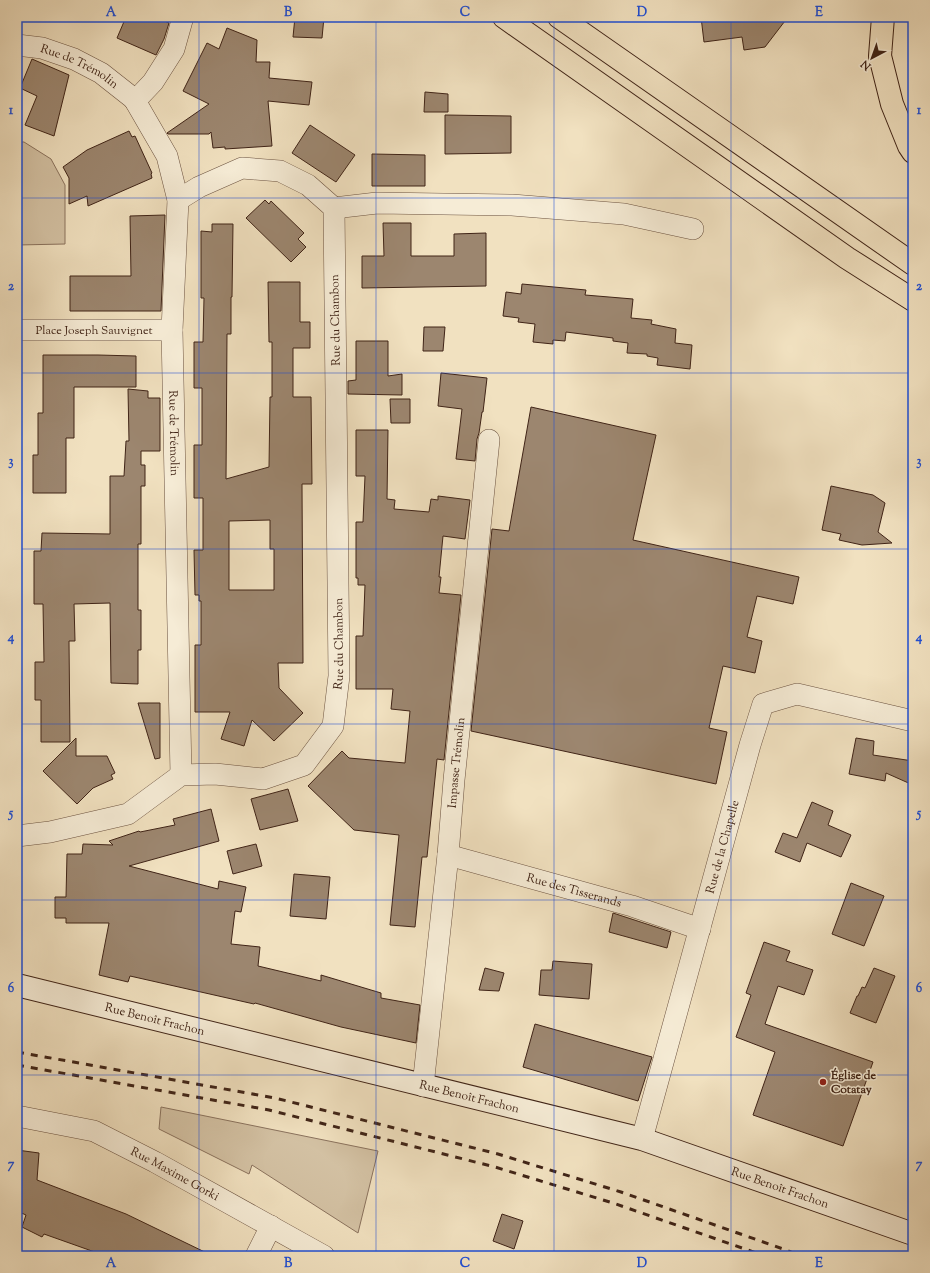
<svg xmlns="http://www.w3.org/2000/svg" width="930" height="1273" viewBox="0 0 930 1273" font-family="'Sorts Mill Goudy',serif">
<style>
.green{fill:#d3c1a3;stroke:#8a725d}
.building{fill:#9c866f;stroke:#402417;fill-rule:evenodd}
.lines{fill:none;stroke-linecap:round;stroke-linejoin:round}
.street-casing{stroke:#6c5341;stroke-width:22}
.secondary-casing{stroke:#402417;stroke-width:24}
.highway-casing{stroke:#402417;stroke-width:24}
.street{stroke:#f6ecd6;stroke-width:21}
.secondary{stroke:#f6ecd6;stroke-width:22}
.highway{stroke:#f1e1c0;stroke-width:22}
.rail{stroke:#402417;stroke-width:3;stroke-dasharray:7 7;stroke-linecap:butt}
.grid{fill:none;stroke:#1d4ed8;stroke-width:1;stroke-opacity:0.55}
.poi-dot{fill:#8f2418;stroke:#f6ecd6;stroke-width:1.5}
.labels{text-anchor:middle;stroke-width:3;stroke-linejoin:round;paint-order:stroke}
.street-label{font-size:12px;fill:#402417;stroke:#f6ecd6}
.poi-label{font-size:12px;font-weight:bold;fill:#402417;stroke:#f6ecd6;text-anchor:start}
.neatline{fill:none;stroke:#1d4ed8;stroke-width:1.5}
.grid-label{font-size:13px;text-anchor:middle;font-weight:bold;fill:#1d4ed8}
</style>
<rect width="100%" height="100%" fill="#f1e1c0"/>
<filter id="stains"><feTurbulence type="fractalNoise" baseFrequency=".005" numOctaves="4"/><feColorMatrix values="0 0 0 0 .2 0 0 0 0 .09 0 0 0 0 .02 0 0 0 .5 -.17"/></filter>
<radialGradient id="worn" r=".72"><stop offset=".6" stop-color="#630" stop-opacity="0"/><stop offset="1" stop-color="#630" stop-opacity=".3"/></radialGradient>
<g class="green">
<polygon points="17,142 24,142 51,159 65,185 65,244 17,245"/>
<polygon points="161,1107 378,1151 358,1233 252,1165 249,1174 159,1129"/>
</g>
<g class="building">
<polygon points="126,17 155,17 169,23 164,39 156,55 117,38"/>
<polygon points="295,17 324,17 322,38 293,37"/>
<polygon points="701,17 788,17 765,47 744,50 742,37 704,42"/>
<polygon points="227,28 257,40 256,62 270,62 269,78 312,82 309,105 268,101 272,146 225,149 225,147 213,148 211,132 209,134 168,134 167,133 209,104 183,91 207,43 219,49"/>
<polygon points="32,59 69,75 54,136 25,125 37,96 20,88"/>
<polygon points="425,92 448,94 448,112 424,112"/>
<polygon points="445,115 511,116 511,153 445,154"/>
<polygon points="310,125 355,155 336,182 292,153"/>
<polygon points="129,131 132,137 135,136 152,173 151,174 152,178 88,206 87,196 69,204 69,178 63,167 87,150"/>
<polygon points="372,154 425,155 425,186 372,186"/>
<polygon points="265,200 269,204 271,201 304,233 298,239 306,247 291,262 246,218"/>
<polygon points="165,215 161,311 70,311 70,276 131,276 130,216"/>
<polygon points="383,223 411,223 411,256 454,256 454,234 486,233 486,286 362,288 362,256 384,256"/>
<path d="M212 224H233L232 297H231V334H227L226 479 269 467 270 397H272V342H269L268 282H300V322H310V348H293V397H311L312 484H302L303 663H278L279 688 303 713 274 741 252 720 244 746 221 739 230 712H195V645H201V601H199V595H195L194 550H203V498H194V445H202V388H194V342H203L204 298H201V231L212 232ZM270 520V549H274V590H229V521Z"/>
<polygon points="522,284 586,290 585,295 633,299 631,318 652,320 651,324 676,329 675,343 692,345 690,369 657,365 658,358 647,356 647,354 627,353 628,343 613,341 613,338 566,332 565,341 553,340 553,344 533,342 535,324 518,322 519,318 503,316 506,292 521,294"/>
<polygon points="424,327 445,327 443,351 423,351"/>
<polygon points="356,341 388,341 388,376 402,374 402,395 348,394 348,381 356,380"/>
<polygon points="43,355 98,355 136,356 136,387 74,387 74,438 66,438 66,493 33,493 33,455 38,455 38,413 43,413"/>
<polygon points="441,373 487,378 483,412 482,412 479,433 477,439 475,461 456,459 462,409 438,406"/>
<polygon points="128,389 148,391 148,398 160,398 160,451 141,451 141,465 145,465 145,486 141,486 141,544 138,544 138,610 141,610 141,650 138,650 138,684 111,683 110,603 74,604 75,641 69,641 70,742 41,742 41,700 35,700 35,662 44,662 43,604 34,604 34,551 41,551 42,533 110,534 110,476 124,476 126,441 129,441"/>
<polygon points="390,399 410,399 410,423 391,423"/>
<polygon points="531,407 656,435 633,540 799,577 793,604 757,596 747,637 762,641 755,673 723,666 709,728 727,732 716,784 471,731 492,529 509,531"/>
<polygon points="356,430 388,430 387,499 395,500 394,509 429,512 431,499 438,500 438,496 470,500 465,539 443,536 439,577 441,577 439,593 461,595 444,760 437,759 427,857 422,857 415,927 390,925 399,835 354,830 308,786 342,751 349,758 405,763 410,711 391,709 393,689 356,689 356,636 363,636 365,585 358,585 358,578 356,578 356,522 363,522 365,476 356,476"/>
<polygon points="831,486 873,495 885,503 878,532 892,543 862,545 839,540 841,534 822,530"/>
<polygon points="138,703 160,703 160,758 155,759"/>
<polygon points="76,738 76,756 107,756 115,773 111,775 113,779 93,788 77,804 43,771"/>
<polygon points="856,738 874,741 873,755 913,761 913,785 886,773 885,781 849,774"/>
<polygon points="288,789 298,821 260,830 251,799"/>
<polygon points="812,802 833,811 828,825 851,835 841,857 807,843 800,862 775,852 783,833 797,838"/>
<polygon points="211,809 219,841 129,866 218,889 219,881 246,887 241,912 235,911 231,944 260,947 258,966 321,981 321,975 381,993 381,998 420,1005 416,1043 341,1027 255,1003 254,1004 130,976 128,982 99,975 109,923 66,923 66,918 55,918 55,897 66,897 67,854 82,854 83,844 113,845 109,841 139,831 140,832 175,825 173,819"/>
<polygon points="256,844 262,866 233,874 227,851"/>
<polygon points="294,874 330,877 326,919 290,916"/>
<polygon points="851,883 884,896 864,946 832,934"/>
<polygon points="613,913 671,932 667,948 609,932"/>
<polygon points="764,942 790,951 786,961 813,970 804,995 778,986 765,1024 873,1062 843,1146 753,1115 775,1052 736,1037 751,995 746,993"/>
<polygon points="553,961 592,964 589,999 539,995 541,970 552,970"/>
<polygon points="485,968 504,973 499,991 479,990"/>
<polygon points="874,968 895,976 876,1023 850,1013 857,996 858,996 862,987 865,988"/>
<polygon points="535,1024 652,1057 638,1101 523,1067"/>
<polygon points="17,1150 39,1153 37,1180 126,1214 213,1256 106,1256 44,1234 42,1237 22,1227 26,1215 17,1211"/>
<polygon points="502,1214 523,1221 514,1249 493,1241"/>
</g>
<g class="lines">
<defs>
<g id="street">
<path id="s1" d="M17 45 42 48 74 59 101 73 134 99 167 156 178 200 172 330 181 775"/>
<polyline points="135,101 153,82 174,49 183,17"/>
<polyline points="334,208 377,203 512,205 624,214 693,229"/>
<path id="s2" d="M17 330H172"/>
<path id="s3" d="M17 836 50 832 128 814 181 775 215 774 263 779 304 765 333 726 339 676 334 208 308 185 280 171 242 168 199 187 178 200"/>
<path id="s4" d="M448 855 632 906 700 929"/>
<path id="s5" d="M423 1086 448 855 454 780 489 440"/>
<path id="s6" d="M17 1116 94 1131 155 1162 324 1256"/>
<path id="s7" d="M642 1139 750 745 763 704 797 694 913 721"/>
<polyline points="256,1256 271,1226"/>
</g>
<g id="secondary">
<path id="s8" d="M17 985 642 1139 913 1234"/>
</g>
<g id="highway">
<polyline points="504,17 847,258 913,300"/>
<polyline points="559,17 913,264"/>
<polyline points="883,17 880,56 892,104 909,146 913,152"/>
</g>
</defs>
<use href="#street" class="street-casing"/>
<use href="#secondary" class="secondary-casing"/>
<use href="#highway" class="highway-casing"/>
<use href="#street" class="street"/>
<use href="#secondary" class="secondary"/>
<use href="#highway" class="highway"/>
<g class="rail">
<polyline points="17,1052 275,1098 498,1154 621,1192 786,1250 800,1256"/>
<polyline points="17,1065 269,1110 495,1167 613,1203 765,1256"/>
</g>
</g>
<path class="grid" d="M199 17V1256M376 17V1256M554 17V1256M731 17V1256M17 198H913M17 373H913M17 549H913M17 724H913M17 900H913M17 1075H913"/>
<circle class="poi-dot" cx="823" cy="1082" r="4"/>
<g class="labels">
<g class="street-label">
<text dy="4" stroke="none"><textPath href="#s1" startOffset="67">Rue de Trémolin</textPath></text>
<text transform="translate(335 320) rotate(-91)" y="4">Rue du Chambon</text>
<text dy="4" stroke="none"><textPath href="#s2" startOffset="77">Place Joseph Sauvignet</textPath></text>
<text dy="4" stroke="none"><textPath href="#s1" startOffset="476">Rue de Trémolin</textPath></text>
<text dy="4" stroke="none"><textPath href="#s3" startOffset="436">Rue du Chambon</textPath></text>
<text dy="4" stroke="none"><textPath href="#s5" startOffset="325">Impasse Trémolin</textPath></text>
<text dy="4" stroke="none"><textPath href="#s7" startOffset="303">Rue de la Chapelle</textPath></text>
<text dy="4" stroke="none"><textPath href="#s4" startOffset="131">Rue des Tisserands</textPath></text>
<text dy="4" stroke="none"><textPath href="#s8" startOffset="142">Rue Benoît Frachon</textPath></text>
<text dy="4" stroke="none"><textPath href="#s8" startOffset="466">Rue Benoît Frachon</textPath></text>
<text dy="4" stroke="none"><textPath href="#s6" startOffset="170">Rue Maxime Gorki</textPath></text>
<text dy="4" stroke="none"><textPath href="#s8" startOffset="790">Rue Benoît Frachon</textPath></text>
</g>
<g class="poi-label">
<text x="831" y="1079">Église de<tspan x="831" dy="14">Cotatay</tspan></text>
</g>
</g>
<rect width="930" height="1273" fill="none" stroke="#f1e1c0" stroke-width="44"/>
<g transform="translate(872 58) rotate(221)" stroke="#f6ecd6" stroke-width="3" paint-order="stroke">
<path d="M0-3L7 15L0 10L-7 15Z" fill="#402417"/>
<text y="-6" font-size="11" font-weight="bold" text-anchor="middle" fill="#402417">N</text>
</g>
<rect x="22" y="22" width="886" height="1229" class="neatline"/>
<g class="grid-label">
<text x="111" y="16">A</text>
<text x="288" y="16">B</text>
<text x="465" y="16">C</text>
<text x="642" y="16">D</text>
<text x="819" y="16">E</text>
<text x="11" y="114">1</text>
<text x="919" y="114">1</text>
<text x="11" y="290">2</text>
<text x="919" y="290">2</text>
<text x="11" y="465">3</text>
<text x="919" y="465">3</text>
<text x="11" y="641">4</text>
<text x="919" y="641">4</text>
<text x="11" y="817">5</text>
<text x="919" y="817">5</text>
<text x="11" y="992">6</text>
<text x="919" y="992">6</text>
<text x="11" y="1168">7</text>
<text x="919" y="1168">7</text>
<text x="111" y="1267">A</text>
<text x="288" y="1267">B</text>
<text x="465" y="1267">C</text>
<text x="642" y="1267">D</text>
<text x="819" y="1267">E</text>
</g>
<rect width="100%" height="100%" filter="url(#stains)"/>
<rect width="100%" height="100%" fill="url(#worn)"/>
</svg>
